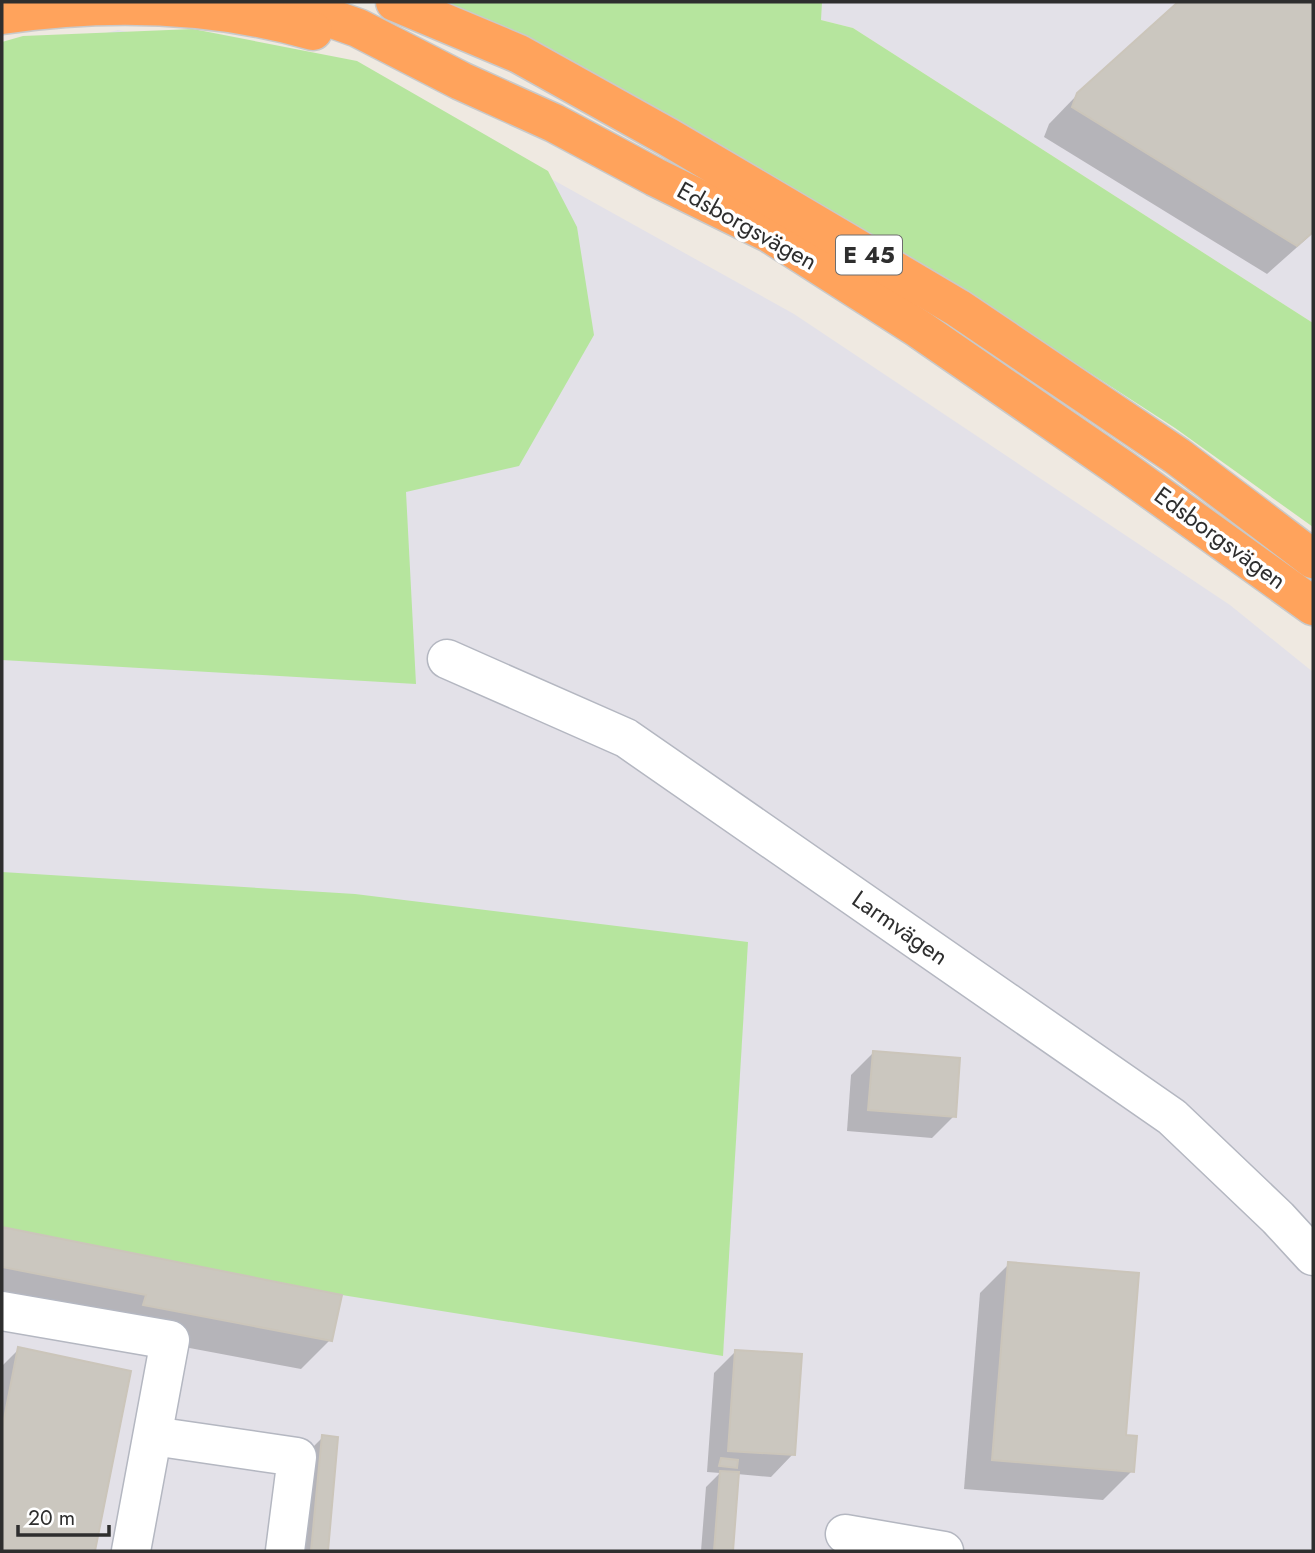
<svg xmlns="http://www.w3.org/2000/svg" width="1315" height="1553" viewBox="0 0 1315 1553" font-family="Jost,sans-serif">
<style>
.industrial{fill:#e3e1e8}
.green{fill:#b6e59e}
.shadow{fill:#0003}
.building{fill:#cbc7bf;stroke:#cbc5ba;stroke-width:2}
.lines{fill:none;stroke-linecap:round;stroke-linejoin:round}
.minor-casing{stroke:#b4b7c1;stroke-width:41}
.highway-casing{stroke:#c9c9c9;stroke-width:41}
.minor{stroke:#fff;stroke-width:38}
.highway{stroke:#ffa35c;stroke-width:38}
.labels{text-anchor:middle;stroke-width:7;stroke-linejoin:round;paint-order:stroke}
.shield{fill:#fff;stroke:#6d6d6d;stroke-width:2}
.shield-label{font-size:23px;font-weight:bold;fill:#2e2e2e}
.street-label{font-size:24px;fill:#2e2e2e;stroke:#fff}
</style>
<rect width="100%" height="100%" fill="#efe9e1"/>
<g class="industrial">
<polygon points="751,2 1313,2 1313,323 853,28"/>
<polygon points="118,30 383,85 794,314 1230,605 1313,672 1313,1551 2,1551 2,60"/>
</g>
<g class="green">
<polygon points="442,2 822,2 821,20 853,28 1313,323 1313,527 1175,428 917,261"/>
<polygon points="193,29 357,61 548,171 577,227 594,335 519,466 406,492 416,684 2,660 2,42 23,36"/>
<polygon points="2,872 355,894 748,942 723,1356 342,1295 2,1227"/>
</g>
<g class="shadow">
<polygon points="1180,2 1313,2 1313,233 1267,274 1044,137 1049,124 1078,94"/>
<polygon points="873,1053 954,1116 932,1138 847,1131 851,1075"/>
<polygon points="2,1229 340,1296 330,1340 301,1369 115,1334 2,1301"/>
<polygon points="1009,1264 1124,1437 1132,1471 1103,1500 964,1489 980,1293"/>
<polygon points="19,1349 129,1372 93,1551 2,1551 2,1366"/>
<polygon points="736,1351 793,1454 771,1477 737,1474 731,1551 701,1551 706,1487 720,1473 707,1472 714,1373"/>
<polygon points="323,1437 337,1438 326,1551 299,1551 308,1452"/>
</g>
<g class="building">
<polygon points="1178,2 1313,2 1313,232 1297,246 1072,107 1077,93"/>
<polygon points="873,1051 960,1058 956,1117 868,1110"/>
<polygon points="2,1227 342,1295 332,1341 143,1305 146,1295 2,1267"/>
<polygon points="1008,1262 1139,1273 1126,1435 1137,1436 1134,1472 992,1460"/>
<polygon points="18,1347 131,1371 95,1551 2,1551 2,1429"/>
<polygon points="735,1350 802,1354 795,1455 728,1451"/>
<polygon points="322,1435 338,1437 328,1551 311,1551"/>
<polygon points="721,1458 738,1460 737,1468 719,1466"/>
<polygon points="720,1471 739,1472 733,1551 714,1551"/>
</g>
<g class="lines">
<defs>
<g id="minor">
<polyline points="447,659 626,738 1172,1117 1278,1218 1313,1256"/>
<polyline points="2,1311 170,1340 131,1551"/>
<polyline points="153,1436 297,1457 285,1551"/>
<polyline points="845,1534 944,1551"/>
</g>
<g id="highway">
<polyline points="285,2 358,28 461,81 554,123 655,177 769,233 919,329 1122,469 1313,606"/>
<polyline points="395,2 519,54 668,137 958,308 1177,456 1313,559"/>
<path d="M2 15C106 0 211 2 313 31"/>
</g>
</defs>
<use href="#minor" class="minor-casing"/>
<use href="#highway" class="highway-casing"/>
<use href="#minor" class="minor"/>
<use href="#highway" class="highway"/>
</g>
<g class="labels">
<rect class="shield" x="836" y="235.5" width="66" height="39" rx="5"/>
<g class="shield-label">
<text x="869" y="263">E 45</text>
</g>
<g class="street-label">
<text transform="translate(747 226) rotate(29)" y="8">Edsborgsvägen</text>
<text transform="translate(1220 538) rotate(36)" y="8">Edsborgsvägen</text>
<text transform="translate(900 928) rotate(35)" y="8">Larmvägen</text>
</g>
</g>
<rect width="1315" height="1553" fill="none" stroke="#2e2e2e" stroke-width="7"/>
<path d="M18 1525v10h91v-10" fill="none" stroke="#2e2e2e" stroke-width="3.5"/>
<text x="28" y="1525" font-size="21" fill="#2e2e2e" stroke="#ffffff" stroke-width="5" paint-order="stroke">20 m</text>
</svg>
